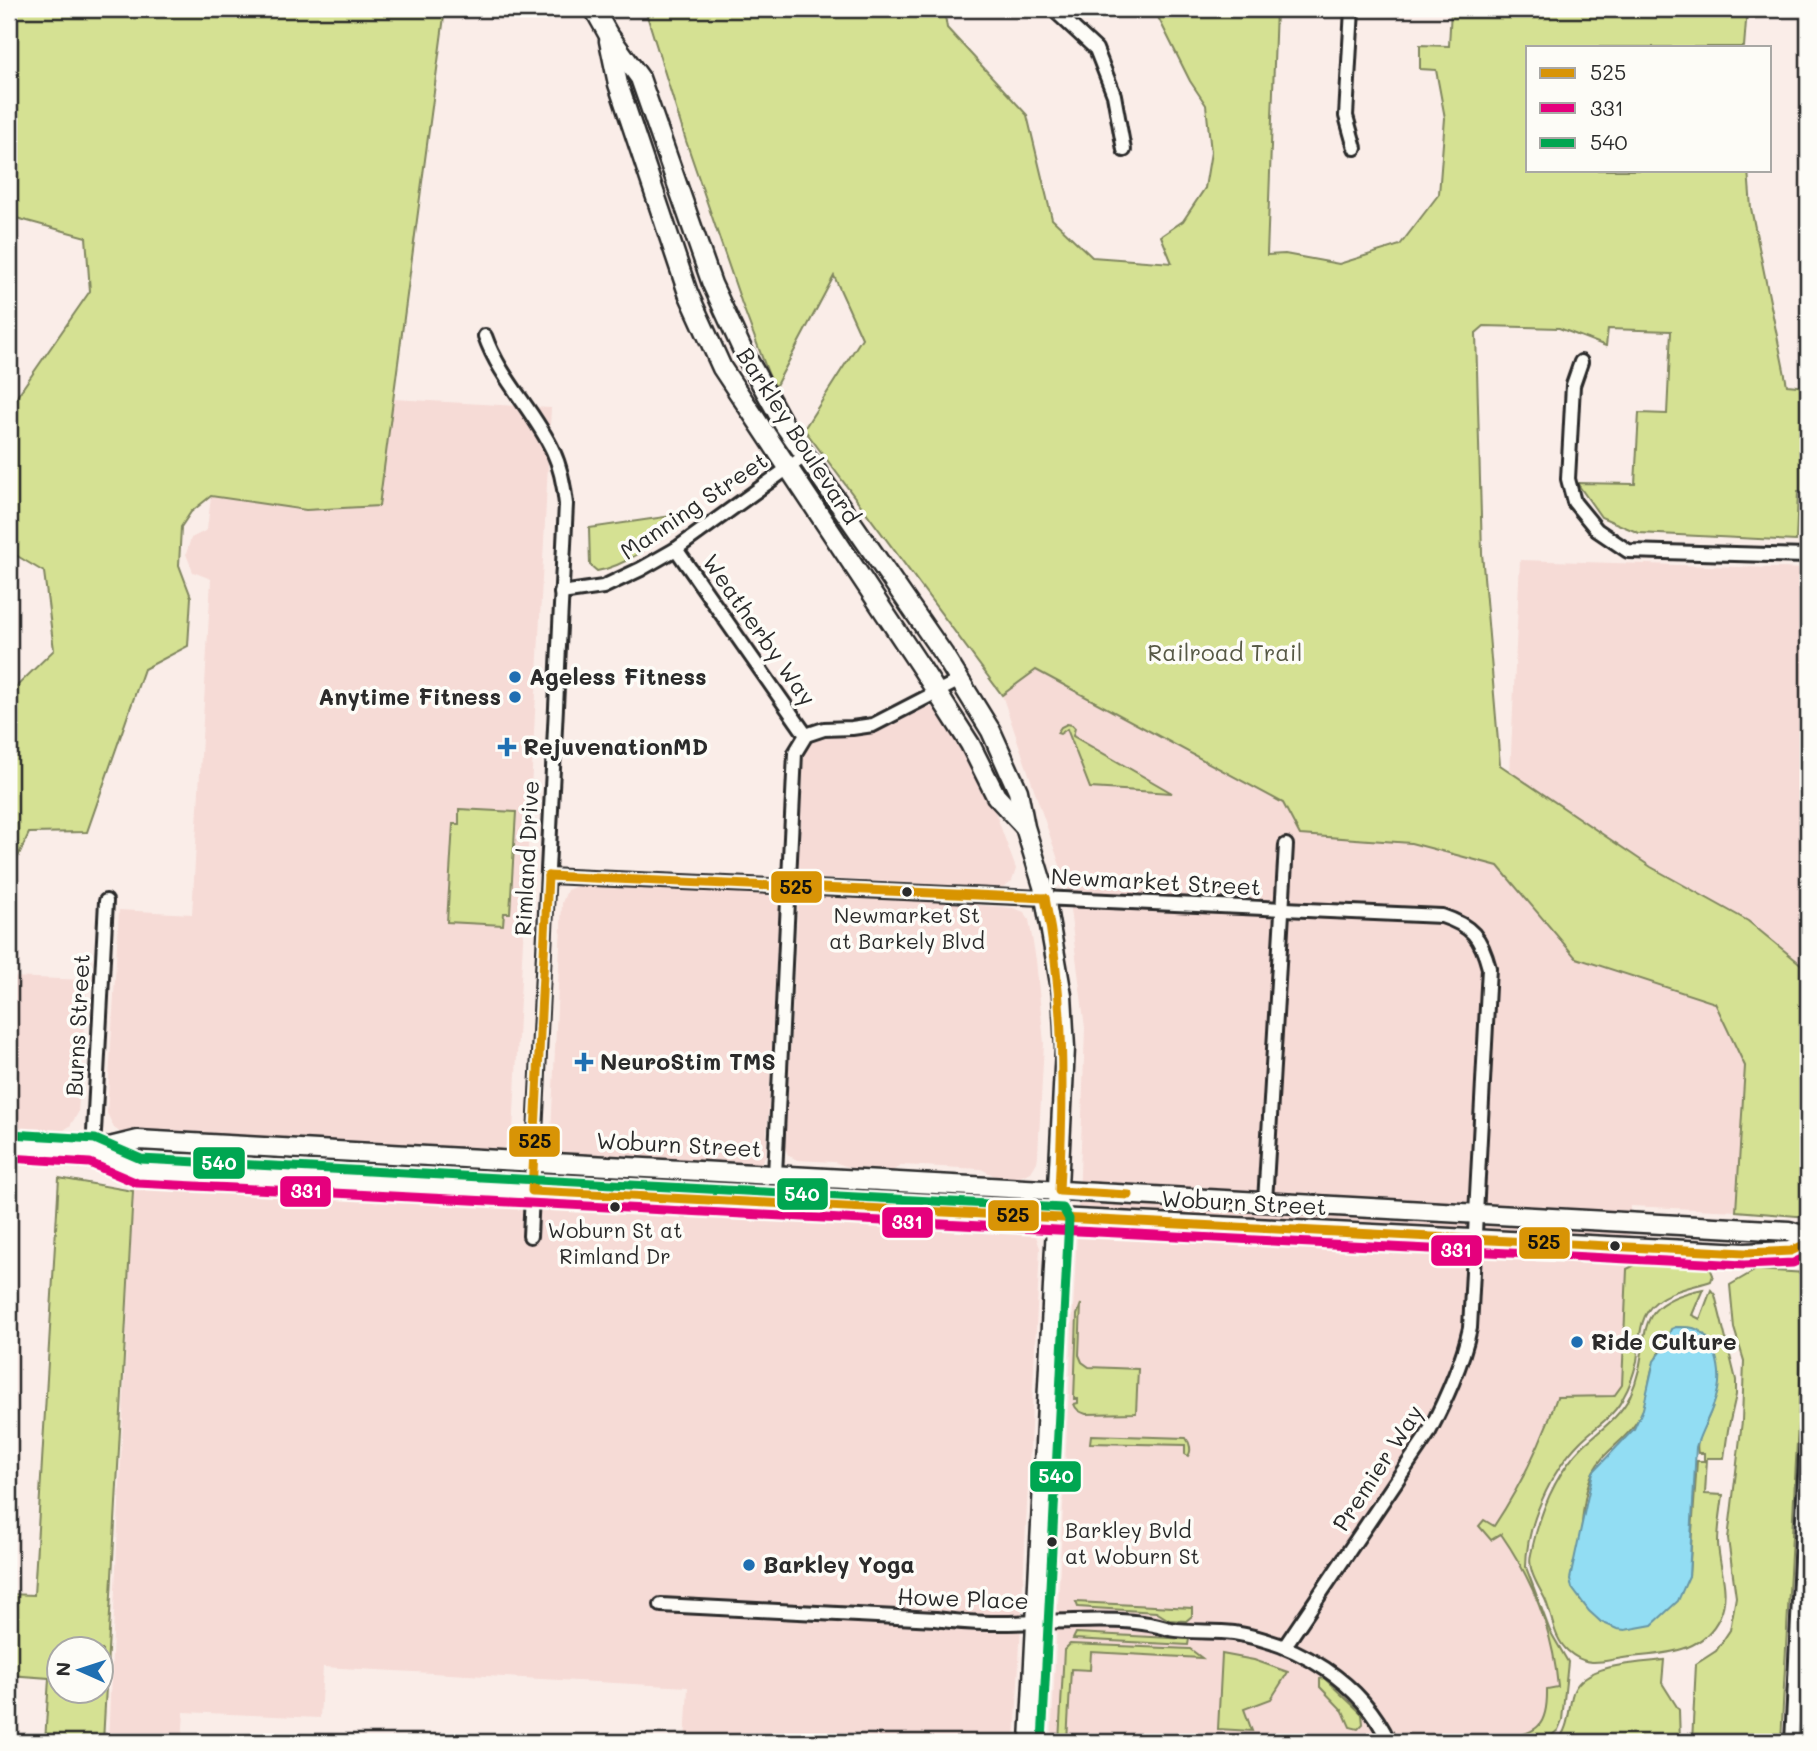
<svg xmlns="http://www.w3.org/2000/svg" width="1817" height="1751" viewBox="0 0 1817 1751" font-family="Mali,sans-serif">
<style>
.built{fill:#f6dbd6}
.green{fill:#d5e193;stroke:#80865f;stroke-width:2;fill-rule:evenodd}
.water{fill:#92ddf3;stroke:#6996a3;stroke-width:2}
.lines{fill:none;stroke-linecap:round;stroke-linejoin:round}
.street-casing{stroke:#2b2b2b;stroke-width:18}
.secondary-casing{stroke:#2b2b2b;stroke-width:23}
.street{stroke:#fdfcf7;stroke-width:12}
.secondary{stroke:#fdfcf7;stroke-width:18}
.bus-1-casing{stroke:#fdfcf7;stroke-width:14}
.bus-2-casing{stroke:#fdfcf7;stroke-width:14}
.bus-3-casing{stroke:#fdfcf7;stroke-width:14}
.bus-1{stroke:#d89406;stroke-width:9}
.bus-2{stroke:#e5007d;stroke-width:9}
.bus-3{stroke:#00a651;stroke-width:9}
.poi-dot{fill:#1f6fb2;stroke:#fdfcf7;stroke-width:2.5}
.bus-dot{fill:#2b2b2b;stroke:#fdfcf7;stroke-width:2.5}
.labels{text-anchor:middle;stroke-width:7;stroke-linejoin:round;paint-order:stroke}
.bus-label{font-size:21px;fill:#2b2b2b;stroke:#fdfcf7}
.street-label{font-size:23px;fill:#2b2b2b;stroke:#fdfcf7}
.park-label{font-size:23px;fill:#565845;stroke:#fdfcf7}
.poi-label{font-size:23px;font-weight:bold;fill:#2b2b2b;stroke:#fdfcf7;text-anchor:start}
.line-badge{stroke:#fdfcf7;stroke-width:2.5}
.badge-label{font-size:19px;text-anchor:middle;font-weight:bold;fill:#fff}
.pale-badge-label{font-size:19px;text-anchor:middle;font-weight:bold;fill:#111}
</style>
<rect width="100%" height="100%" fill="#faede8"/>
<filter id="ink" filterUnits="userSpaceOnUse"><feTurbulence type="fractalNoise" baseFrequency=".0143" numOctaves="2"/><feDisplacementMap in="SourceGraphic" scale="14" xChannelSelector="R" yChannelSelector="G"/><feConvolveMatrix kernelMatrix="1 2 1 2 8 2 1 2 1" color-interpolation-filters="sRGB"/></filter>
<g filter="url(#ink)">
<g class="built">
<polygon points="445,9 393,399 551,408 513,1132 505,1147 497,1151 129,1136 121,1133 114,1128 107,1113 119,910 192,914 211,579 193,572 186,554 191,538 207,530 211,496"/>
<polygon points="1520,560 1808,569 1808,970 1510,774"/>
<polygon points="1036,670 1283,803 1301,835 1411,843 1498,866 1576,958 1716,1003 1745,1066 1736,1211 1630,1206 1622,1385 1614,1396 1557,1398 1545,1432 1511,1500 1493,1527 1484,1520 1479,1526 1491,1540 1500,1534 1516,1557 1538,1601 1551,1641 1558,1688 1547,1689 1548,1709 1545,1718 1533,1731 1491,1742 1051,1742 1080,1174 1085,1028 1067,886 1002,695"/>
<polygon points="926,706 941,708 986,787 1016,869 1012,881 1001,888 811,878 802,872 797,863 804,755 809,742 820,735 865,731 894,725"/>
<polygon points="580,885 765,894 775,899 779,909 766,1155 761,1163 751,1165 567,1156 559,1151 553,1142 551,1132 562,903 567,890"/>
<polygon points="810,896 942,902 1013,908 1024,912 1029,920 1036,960 1044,1043 1038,1155 1037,1162 1031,1172 1015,1179 999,1178 981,1169 902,1165 889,1173 863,1172 834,1162 797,1160 788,1155 785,1147 798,906 802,898"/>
<polygon points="9,977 87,980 78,1113 70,1126 64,1130 55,1132 9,1130"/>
<polygon points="134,1176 1018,1223 1029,1228 1036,1236 1040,1248 1015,1742 685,1742 688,1687 323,1667 320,1718 184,1712 182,1742 108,1742"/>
</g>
<g class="green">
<polygon points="9,9 445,9 379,506 306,510 211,496 191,512 181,527 179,565 191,597 188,646 144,669 87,832 29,833 9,876 9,685 16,687 54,650 44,572 9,551 9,408 90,291 86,237 9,216"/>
<polygon points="645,9 944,9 947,28 1027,115 1052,219 1092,257 1172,263 1161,236 1183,221 1205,188 1211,152 1206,105 1190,81 1154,9 1276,9 1267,255 1285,254 1339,264 1400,245 1439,194 1445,118 1436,70 1420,69 1420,45 1449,46 1451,9 1747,9 1744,47 1528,47 1528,170 1748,170 1751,208 1787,385 1808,387 1808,491 1798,491 1796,541 1639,533 1601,517 1577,483 1635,484 1639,413 1667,414 1671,331 1608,329 1606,346 1559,328 1484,326 1476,333 1482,553 1500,765 1651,867 1748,921 1808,970 1808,1217 1736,1211 1745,1066 1715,1003 1576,958 1498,866 1411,843 1300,835 1283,803 1036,670 1002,695 804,429 862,338 834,276 774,389 742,304 686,141"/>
<path d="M692 513C663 535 634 564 597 571L590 565 589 528Z"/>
<polygon points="1067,724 1072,725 1075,728 1073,736 1172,793 1090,788 1067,729 1060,734 1057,733 1061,727"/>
<polygon points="459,809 516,812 510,913 504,913 503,925 447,922 453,824 459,824"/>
<path d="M59 1178 133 1191 103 1742H45L49 1678 9 1675V1594L34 1595ZM60 1650H102V1692H60Z"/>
<path d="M1637 1264 1710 1268 1713 1275 1711 1281C1693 1287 1671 1290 1656 1302 1638 1316 1640 1341 1637 1361 1634 1373 1630 1386 1624 1396 1615 1416 1595 1427 1580 1442 1551 1471 1526 1525 1526 1567L1550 1631 1568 1662 1562 1720 1558 1730 1544 1742H1494C1532 1731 1548 1735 1547 1689L1558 1687C1553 1631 1533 1580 1501 1534L1491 1540 1479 1526 1484 1520 1494 1526C1521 1485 1541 1444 1557 1397L1614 1396 1622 1385 1627 1269Z"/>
<polygon points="1756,1270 1806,1273 1781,1742 1692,1742 1696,1664 1716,1651 1730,1630 1736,1597 1728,1539 1742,1421 1744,1361 1734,1328 1730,1285"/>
<path d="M1703 1289 1692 1315 1700 1319 1711 1290 1715 1295 1736 1380V1395L1728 1430 1724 1458H1707L1705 1494 1723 1495C1721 1511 1718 1527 1718 1543 1719 1568 1731 1592 1720 1616 1702 1656 1660 1653 1623 1658 1602 1661 1587 1668 1568 1651 1553 1638 1553 1617 1545 1599 1538 1585 1527 1570 1531 1554 1539 1515 1554 1475 1583 1446 1600 1430 1620 1417 1630 1396 1656 1340 1623 1305 1703 1289ZM1676 1327 1693 1328 1700 1332C1702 1345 1714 1401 1711 1410 1707 1425 1694 1436 1698 1453H1704V1461H1697L1689 1576 1601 1622 1580 1600C1581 1566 1578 1503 1593 1472 1605 1448 1631 1439 1643 1410 1648 1398 1648 1386 1651 1373 1653 1360 1668 1336 1676 1327Z"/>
<path d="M1081 1304 1079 1355 1082 1362 1089 1367 1138 1369 1136 1413 1086 1414C1080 1412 1076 1410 1074 1404L1078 1403V1399H1074L1077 1315Z"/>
<path d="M1091 1435 1186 1438C1190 1443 1192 1451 1188 1456L1185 1454V1445L1090 1443Z"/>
<polygon points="1076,1602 1192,1608 1192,1616 1186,1621 1169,1620 1156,1612 1078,1607"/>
<polygon points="1076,1633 1189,1639 1188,1645 1073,1639"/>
<polygon points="1070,1644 1190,1649 1202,1658 1091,1652 1090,1670 1071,1669 1067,1742 1059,1742 1064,1650"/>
<polygon points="1222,1654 1254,1660 1288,1672 1271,1699 1244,1709 1252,1731 1218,1729"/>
<path d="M1664 1660 1662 1683 1679 1710 1680 1742H1557C1569 1728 1568 1713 1572 1696 1580 1663 1636 1664 1664 1660Z"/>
<polygon points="1324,1678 1362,1714 1363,1724 1358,1729 1350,1727 1343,1711 1320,1687 1320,1679"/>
</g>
<path class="water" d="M1676 1327C1681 1327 1688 1327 1693 1328 1715 1334 1722 1371 1718 1390 1714 1410 1702 1427 1696 1447L1689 1576 1678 1601 1652 1625 1625 1630 1617 1629 1601 1622 1589 1611 1572 1588 1570 1579 1593 1472 1634 1429 1643 1409 1654 1361 1662 1351 1671 1329Z"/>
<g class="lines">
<defs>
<g id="street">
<polyline points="1053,9 1096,49 1114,95 1124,150"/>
<polyline points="1352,9 1346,116 1355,148"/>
<path d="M485 336C500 379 534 410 553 451 561 468 564 485 566 504L530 1236"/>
<polyline points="1581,362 1573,385 1568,479 1574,502 1597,530 1628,551 1808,556"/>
<polyline points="676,549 806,735"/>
<polyline points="561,593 603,587 641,569 676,549 806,455"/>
<path d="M548 876 1442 916C1472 926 1481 937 1489 968L1470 1328C1462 1365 1445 1401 1428 1434L1285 1646"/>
<polyline points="93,1151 106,901"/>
<polyline points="775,1175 795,753 806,735 824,729 852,728 873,725 960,680"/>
<polyline points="1265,1202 1286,845"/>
<path d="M661 1605 936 1619C983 1626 1027 1622 1074 1621 1098 1620 1132 1620 1154 1625 1160 1626 1165 1628 1170 1629 1191 1633 1213 1630 1234 1633 1297 1643 1362 1682 1389 1742"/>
<polyline points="1792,1742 1808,1415"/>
</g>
<g id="secondary">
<polyline points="594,9 608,34 640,78 712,284 743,351 783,423 944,655 991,731 1018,791 1025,827 1043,886 1062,995 1065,1048 1030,1742"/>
<polyline points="609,41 618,84 688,293 722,368 922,669 970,744 996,796 1024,826"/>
<polyline points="9,1146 93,1151 138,1140 1789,1231 1808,1237"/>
<polyline points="93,1151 138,1171 1745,1253 1791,1251 1808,1243"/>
</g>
</defs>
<use href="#street" class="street-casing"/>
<use href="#secondary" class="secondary-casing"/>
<use href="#street" class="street"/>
<use href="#secondary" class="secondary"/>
<defs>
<g id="bus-1">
<polyline points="548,876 532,1191 1745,1253 1791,1251 1808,1243"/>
<polyline points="548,876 1045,898"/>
<path d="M1045 898C1065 997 1064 1090 1059 1191L1129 1195"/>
</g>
<polyline id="bus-2" points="9,1158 90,1163 137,1183 1744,1265 1793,1263 1808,1256"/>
<polyline id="bus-3" points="10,1134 95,1139 141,1159 1063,1208 1069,1219 1042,1742"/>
</defs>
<use href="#bus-1" class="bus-1-casing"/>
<use href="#bus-2" class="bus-2-casing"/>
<use href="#bus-3" class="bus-3-casing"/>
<use href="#bus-1" class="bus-1"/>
<use href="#bus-2" class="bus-2"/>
<use href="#bus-3" class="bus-3"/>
</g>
</g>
<g class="poi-dot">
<circle cx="515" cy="677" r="7"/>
<circle cx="515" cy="697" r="7"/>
<path d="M503.5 736.5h7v7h7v7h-7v7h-7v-7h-7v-7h7z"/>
<path d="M580.5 1051.5h7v7h7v7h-7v7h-7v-7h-7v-7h7z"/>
<circle cx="1577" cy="1342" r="7"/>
<circle cx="749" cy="1565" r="7"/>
</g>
<g class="bus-dot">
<circle cx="907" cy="892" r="6"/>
<circle cx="615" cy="1207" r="6"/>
<circle cx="1615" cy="1246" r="6"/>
<circle cx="1052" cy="1542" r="6"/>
</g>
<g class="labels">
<g class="bus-label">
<text x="907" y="923">Newmarket St<tspan x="907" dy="26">at Barkely Blvd</tspan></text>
<text x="615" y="1238">Woburn St at<tspan x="615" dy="26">Rimland Dr</tspan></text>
<text x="1065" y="1538" text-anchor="start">Barkley Bvld<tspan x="1065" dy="26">at Woburn St</tspan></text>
</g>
<g class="street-label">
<text transform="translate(798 436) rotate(57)" y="8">Barkley Boulevard</text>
<text transform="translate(694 506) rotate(-34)" y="8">Manning Street</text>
<text transform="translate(759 630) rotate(55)" y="8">Weatherby Way</text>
<text transform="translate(527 858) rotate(-87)" y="8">Rimland Drive</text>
<text transform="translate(1156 882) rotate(3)" y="8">Newmarket Street</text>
<text transform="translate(78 1025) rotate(-87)" y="8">Burns Street</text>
<text transform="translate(679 1145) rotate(3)" y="8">Woburn Street</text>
<text transform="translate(1244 1203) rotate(3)" y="8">Woburn Street</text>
<text transform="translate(1378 1468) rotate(-57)" y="8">Premier Way</text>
<text transform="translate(963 1599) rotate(2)" y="8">Howe Place</text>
</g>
<g class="park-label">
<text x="1225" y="661">Railroad Trail</text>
</g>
<g class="poi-label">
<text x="529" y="685">Ageless Fitness</text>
<text x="501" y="705" text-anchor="end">Anytime Fitness</text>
<text x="523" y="755">RejuvenationMD</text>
<text x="600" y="1070">NeuroStim TMS</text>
<text x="1591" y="1350">Ride Culture</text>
<text x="763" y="1573">Barkley Yoga</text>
</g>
</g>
<g class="line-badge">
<rect x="770" y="870" width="53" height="34" rx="7" fill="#d89406"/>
<rect x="508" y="1125" width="53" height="33" rx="7" fill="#d89406"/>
<rect x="192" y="1146" width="54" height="34" rx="7" fill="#00a651"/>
<rect x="279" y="1175" width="53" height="33" rx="7" fill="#e5007d"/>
<rect x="776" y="1177" width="53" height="34" rx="7" fill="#00a651"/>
<rect x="987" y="1199" width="53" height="33" rx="7" fill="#d89406"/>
<rect x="881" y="1206" width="53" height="33" rx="7" fill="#e5007d"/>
<rect x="1518" y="1226" width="53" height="34" rx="7" fill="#d89406"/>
<rect x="1430" y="1234" width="53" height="33" rx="7" fill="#e5007d"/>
<rect x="1029" y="1460" width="53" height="33" rx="7" fill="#00a651"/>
</g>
<g class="badge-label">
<text x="219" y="1170">540</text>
<text x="306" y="1198">331</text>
<text x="802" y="1201">540</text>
<text x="907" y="1229">331</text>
<text x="1456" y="1257">331</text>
<text x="1056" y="1483">540</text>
</g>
<g class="pale-badge-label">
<text x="796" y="894">525</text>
<text x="535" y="1148">525</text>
<text x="1013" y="1222">525</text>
<text x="1544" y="1249">525</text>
</g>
<rect width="1817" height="1751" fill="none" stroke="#fdfcf7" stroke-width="35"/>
<rect x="18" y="18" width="1782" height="1716" fill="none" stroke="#2b2b2b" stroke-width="2.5" filter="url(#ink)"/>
<rect x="1526" y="46" width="245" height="126" fill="#fdfcf7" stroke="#a9a8a5" stroke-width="2"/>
<rect x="1540" y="68" width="35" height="10" fill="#d89406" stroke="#a9a8a5" stroke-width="2"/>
<text x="1590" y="80" font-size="21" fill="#2b2b2b">525</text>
<rect x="1540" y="103" width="35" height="10" fill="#e5007d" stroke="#a9a8a5" stroke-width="2"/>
<text x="1590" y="116" font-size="21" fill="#2b2b2b">331</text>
<rect x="1540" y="138" width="35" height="10" fill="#00a651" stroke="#a9a8a5" stroke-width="2"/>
<text x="1590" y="150" font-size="21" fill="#2b2b2b">540</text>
<g transform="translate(80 1670) rotate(273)"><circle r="33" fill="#fdfcf7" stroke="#a9a8a5" stroke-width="2"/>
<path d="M0-5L12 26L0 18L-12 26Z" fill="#1f6fb2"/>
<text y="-10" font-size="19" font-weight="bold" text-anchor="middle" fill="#2b2b2b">N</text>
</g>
</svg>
